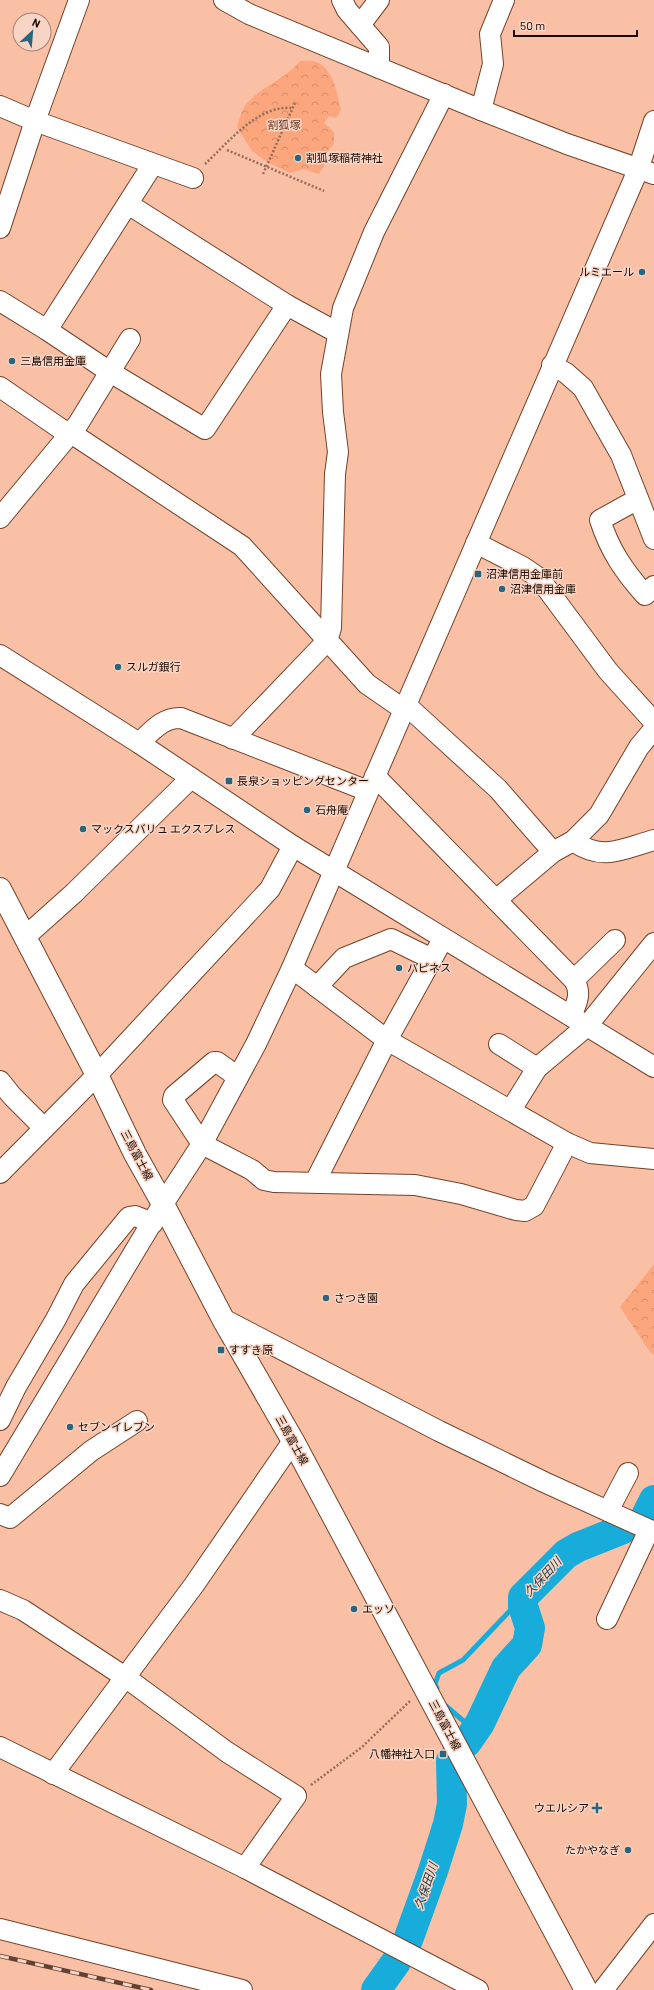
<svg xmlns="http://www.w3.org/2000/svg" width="654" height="1990" viewBox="0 0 654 1990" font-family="Barlow,'Noto Sans JP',sans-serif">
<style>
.forest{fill:url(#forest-crowns)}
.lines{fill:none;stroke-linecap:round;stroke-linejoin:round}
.stream{stroke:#17acda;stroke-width:5}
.river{stroke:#17acda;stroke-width:30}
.minor-casing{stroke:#73422a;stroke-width:22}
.major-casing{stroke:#73422a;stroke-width:24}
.path{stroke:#946c5a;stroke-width:2.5;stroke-dasharray:2 2;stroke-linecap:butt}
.minor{stroke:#fff;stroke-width:20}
.major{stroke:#fff;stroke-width:22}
.rail-casing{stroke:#614235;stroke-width:4.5}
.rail{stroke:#f7d4c3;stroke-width:3;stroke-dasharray:9;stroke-linecap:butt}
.poi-dot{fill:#29667d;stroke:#f7d4c3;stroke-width:1.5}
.labels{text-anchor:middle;stroke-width:3;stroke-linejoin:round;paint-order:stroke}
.park-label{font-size:11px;fill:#693a22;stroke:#f7d4c3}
.poi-label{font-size:11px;fill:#1b0802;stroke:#f7d4c3;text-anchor:start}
.street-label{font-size:11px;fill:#1b0802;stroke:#f7d4c3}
.water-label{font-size:12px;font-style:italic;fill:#243f4a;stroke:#f7d4c3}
</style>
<defs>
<pattern id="forest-crowns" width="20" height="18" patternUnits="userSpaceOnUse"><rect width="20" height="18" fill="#fba67d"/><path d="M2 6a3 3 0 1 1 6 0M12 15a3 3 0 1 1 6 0" fill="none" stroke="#d78d6a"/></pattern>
</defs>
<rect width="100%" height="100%" fill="#fac0a5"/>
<g class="forest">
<path d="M300 61C305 61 311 60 316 62 332 66 338 95 341 110L336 118 329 116 324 123 334 132V144C321 156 328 162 319 174L304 169 290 173 269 163 252 151 237 127C239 121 240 115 243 109 255 89 285 80 300 61Z"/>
<polygon points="654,1264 654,1355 650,1352 620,1307"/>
</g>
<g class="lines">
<g class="stream">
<polyline points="437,1688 435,1684 439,1673 463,1660 523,1597"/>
<polyline points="446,1706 475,1731"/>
</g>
<g class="river">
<polyline points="645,1518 654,1500"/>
<polyline points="467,1742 480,1723 506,1668 527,1645 530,1628 523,1606 523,1597 566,1554 578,1547 623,1529"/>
<polyline points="408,1940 433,1871 448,1824 452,1804 451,1761"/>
<polyline points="376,1990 396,1962"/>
</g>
<defs>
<g id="minor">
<polyline points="224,0 249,14 481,110 567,144 654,174"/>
<polyline points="342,0 347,10 379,47 379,68"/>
<polyline points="360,25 379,0"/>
<polyline points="0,106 35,121 193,178"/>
<polyline points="481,110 493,64 490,34 504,0"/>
<polyline points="153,164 47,330 110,372 205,429 287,305"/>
<polyline points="128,204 287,305 338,333"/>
<polyline points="0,228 35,121 79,0"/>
<polyline points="0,301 47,330"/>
<polyline points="552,365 566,373 583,388 621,455 654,539"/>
<polyline points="0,387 61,429 71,433 242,546 367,684 403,709"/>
<path d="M638 499 600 520C610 551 624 571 645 595L654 586"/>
<polyline points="0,518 78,424 130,339"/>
<polyline points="476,543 523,567 539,578 608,671 654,722"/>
<polyline points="0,655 139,743 293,846 654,1067"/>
<polyline points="405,704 498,789 553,852"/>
<polyline points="233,739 327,641 331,628 335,474 338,452 333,412 331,374 343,308 374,232 444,94"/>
<path d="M139 743C152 731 163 717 181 718L368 791"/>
<path d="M375 776 574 980C582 993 577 1003 571 1016"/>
<path d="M573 841C603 862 622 849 654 840"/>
<polyline points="496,900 553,852 573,841 599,815 639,747 654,729"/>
<polyline points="26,936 74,893 191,778"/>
<polyline points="292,968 387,1040 567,1143 590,1153 654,1159"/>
<polyline points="574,980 615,940"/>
<polyline points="317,987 344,958 391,939 432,959"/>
<polyline points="499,1044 537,1068"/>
<polyline points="238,1077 217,1062 214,1062 174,1096 173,1100 202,1144 252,1170 264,1180 274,1182 415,1185 461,1194 516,1210 525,1211 534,1206 567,1143"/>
<polyline points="0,1081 12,1096 44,1128"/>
<polyline points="511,1110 537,1068 587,1026 654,943"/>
<polyline points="0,1173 97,1075 270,889 293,846"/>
<polyline points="315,1182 387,1040 443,939"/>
<polyline points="223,1319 439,1431 544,1482 654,1532"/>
<polyline points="0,1420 16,1387 56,1319 74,1284 129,1217 135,1216 153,1223"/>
<polyline points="0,1476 163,1204 202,1144 256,1044 292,968 638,170 654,121"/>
<polyline points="608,1511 628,1473"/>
<polyline points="0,1514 10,1518 91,1451 137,1421"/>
<polyline points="0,1600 23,1610 125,1677 227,1752 296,1796 245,1868"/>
<polyline points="607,1619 649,1530"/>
<polyline points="0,1747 245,1868 478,1990"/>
<polyline points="53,1774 194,1585 293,1441"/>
<polyline points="0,1929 242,1990"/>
<polyline points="603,1990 654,1924"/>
</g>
<polyline id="major" points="0,889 97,1075 135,1154 163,1204 223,1319 293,1441 586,1990"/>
</defs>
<use href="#minor" class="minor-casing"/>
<use href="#major" class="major-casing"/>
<g class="path">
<polyline points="227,150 324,191"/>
<path d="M205 164C228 143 257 105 292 108"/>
<polyline points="263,174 295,103"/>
<polyline points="311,1785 362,1747 410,1701"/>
</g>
<use href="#minor" class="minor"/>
<use href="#major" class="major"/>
<defs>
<polyline id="rail" points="0,1956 151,1990"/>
</defs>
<use href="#rail" class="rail-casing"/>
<use href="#rail" class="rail"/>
</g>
<g class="poi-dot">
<circle cx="298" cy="158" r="4"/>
<circle cx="642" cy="272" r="4"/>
<circle cx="12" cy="361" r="4"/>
<rect x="474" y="570" width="8" height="8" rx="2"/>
<circle cx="502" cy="589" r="4"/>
<circle cx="118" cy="667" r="4"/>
<rect x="225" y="777" width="8" height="8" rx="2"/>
<circle cx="307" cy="810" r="4"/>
<circle cx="83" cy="829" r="4"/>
<circle cx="399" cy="968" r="4"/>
<circle cx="326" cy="1298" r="4"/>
<rect x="217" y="1346" width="8" height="8" rx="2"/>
<circle cx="70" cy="1427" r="4"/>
<circle cx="354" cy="1609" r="4"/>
<rect x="439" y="1750" width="8" height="8" rx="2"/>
<path d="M595 1802h4v4h4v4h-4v4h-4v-4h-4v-4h4z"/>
<circle cx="628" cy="1850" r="4"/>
</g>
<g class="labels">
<g class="park-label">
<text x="284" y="129">割狐塚</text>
</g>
<g class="poi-label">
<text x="306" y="162">割狐塚稲荷神社</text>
<text x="634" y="276" text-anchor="end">ルミエール</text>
<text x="20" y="365">三島信用金庫</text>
<text x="486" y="578">沼津信用金庫前</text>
<text x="510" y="593">沼津信用金庫</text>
<text x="126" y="671">スルガ銀行</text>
<text x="237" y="785">長泉ショッピングセンター</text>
<text x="315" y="814">石舟庵</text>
<text x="91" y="833">マックスバリュ エクスプレス</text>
<text x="407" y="972">ハピネス</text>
<text x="334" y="1302">さつき園</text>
<text x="229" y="1354">すすき原</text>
<text x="78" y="1431">セブンイレブン</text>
<text x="362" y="1613">エッソ</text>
<text x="435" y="1758" text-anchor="end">八幡神社入口</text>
<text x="589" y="1812" text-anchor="end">ウエルシア</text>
<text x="620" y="1854" text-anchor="end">たかやなぎ</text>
</g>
<g class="street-label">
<text transform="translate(137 1155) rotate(62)" y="4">三島富士線</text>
<text transform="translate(292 1440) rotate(61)" y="4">三島富士線</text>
<text transform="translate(445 1725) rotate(62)" y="4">三島富士線</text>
</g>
<g class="water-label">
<text transform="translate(543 1577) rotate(-47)" y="4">久保田川</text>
<text transform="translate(426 1886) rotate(-71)" y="4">久保田川</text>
</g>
</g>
<g transform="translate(32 32) rotate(26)"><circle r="19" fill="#f7d4c3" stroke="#9f8276"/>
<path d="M0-3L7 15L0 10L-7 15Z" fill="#29667d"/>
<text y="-6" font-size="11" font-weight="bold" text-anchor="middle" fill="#1b0802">N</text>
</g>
<path d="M514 30v6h123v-6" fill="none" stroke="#1b0802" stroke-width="2"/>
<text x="520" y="30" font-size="12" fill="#1b0802" stroke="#f7d4c3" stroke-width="3" paint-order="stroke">50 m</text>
</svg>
